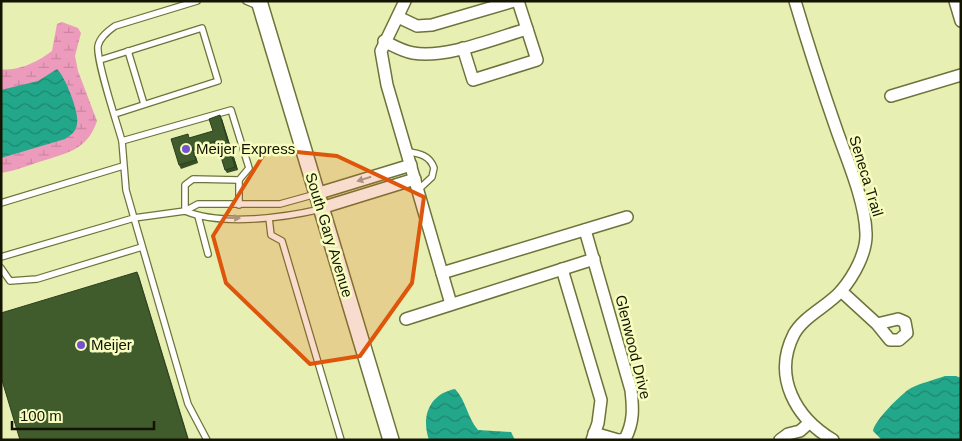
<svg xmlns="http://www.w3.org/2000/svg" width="962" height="441" viewBox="0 0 962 441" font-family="Helvetica,sans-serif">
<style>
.wetland{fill:url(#wetland-marsh)}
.water{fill:url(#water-waves)}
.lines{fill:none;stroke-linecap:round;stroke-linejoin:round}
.lane-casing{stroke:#6e733a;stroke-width:8}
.street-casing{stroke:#6e733a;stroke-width:14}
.secondary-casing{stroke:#6e733a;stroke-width:18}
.lane{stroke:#fff;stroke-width:5.5}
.street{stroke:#fff;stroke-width:11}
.secondary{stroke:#fff;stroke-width:15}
.wall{fill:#374e26}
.shaded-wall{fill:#2d401f}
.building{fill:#405b2c;stroke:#2d401f}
.oneway{fill:#a1a199}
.marked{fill:#dd560b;fill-opacity:0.2;stroke:#dd560b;stroke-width:4;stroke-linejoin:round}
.poi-dot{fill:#7652cc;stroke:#f6fdbf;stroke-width:2}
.labels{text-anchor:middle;stroke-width:5;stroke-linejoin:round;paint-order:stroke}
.poi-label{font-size:15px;fill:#131401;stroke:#f6fdbf;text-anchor:start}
.street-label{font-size:15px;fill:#131401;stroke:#f6fdbf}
</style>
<defs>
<pattern id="wetland-marsh" width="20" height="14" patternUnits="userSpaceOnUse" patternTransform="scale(1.25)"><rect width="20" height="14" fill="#ec9bbd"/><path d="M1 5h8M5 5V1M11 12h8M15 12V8" fill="none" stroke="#ca85a1"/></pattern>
<pattern id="water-waves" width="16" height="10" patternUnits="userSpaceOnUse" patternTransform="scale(1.25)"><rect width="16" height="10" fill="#23a78a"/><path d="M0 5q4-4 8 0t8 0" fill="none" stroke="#1d876e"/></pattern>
</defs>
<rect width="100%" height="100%" fill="#e8efb2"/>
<path class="wetland" d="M62 22 78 28 81 33 75 56 78 71 97 121C87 151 66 153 39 162 26 166 15 171 1 173V69C18 72 39 61 52 51L57 24Z"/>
<g class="water">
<path d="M57 69C65 76 80 114 77 124 76 132 71 135 65 139L1 158V90L38 81Z"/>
<path d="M945 376H956L961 378V440H882L873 431C874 421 902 393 911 388 921 383 934 380 945 376Z"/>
<path d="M455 389C466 400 467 417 478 430L511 432 515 440H429C421 417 429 394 455 389Z"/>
</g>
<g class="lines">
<defs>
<g id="lane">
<polyline points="246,1 258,6"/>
<polyline points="128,51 144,104"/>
<polyline points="100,60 202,28 218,81 115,114"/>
<path d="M122 141C117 123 96 61 98 46 100 37 108 31 115 26L197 1"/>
<path d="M407 152C420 153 430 156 434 168L432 177 418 190"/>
<polyline points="1,203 123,166"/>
<path d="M185 211C222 226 283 218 321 209"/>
<polyline points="185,211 185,185 193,179 239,180"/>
<polyline points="198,216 208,254"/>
<polyline points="269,218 271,235 282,241 341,440"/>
<polyline points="1,257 134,218 126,190 122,141 231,110 249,168 239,180 239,205"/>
<polyline points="1,268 10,281 37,279 142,247"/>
<polyline points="207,440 188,404 134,218 185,211 198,204 280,204 316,194"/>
</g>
<g id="street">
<polyline points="405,1 381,51 387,85 451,304"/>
<path d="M795 1C808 45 822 88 837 131 848 162 865 201 866 233 867 252 854 276 841 291 828 306 804 316 794 334 772 377 796 418 833 440"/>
<polyline points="955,1 961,21"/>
<polyline points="398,17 417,26 432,25 514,1"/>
<path d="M384 41C394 46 402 51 413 53 445 59 496 38 527 29"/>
<polyline points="463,48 473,80 537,60 518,1"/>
<polyline points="891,96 961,75"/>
<polyline points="316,194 411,165"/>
<polyline points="321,208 415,179"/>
<path d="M585 230 631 390C633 408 634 422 625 439L620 440"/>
<polyline points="562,269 601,400 598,423 592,440"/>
<polyline points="442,273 627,217"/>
<polyline points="841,291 877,324 890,340 899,340 907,333 905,322 898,319 877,324"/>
<polyline points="406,319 594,259"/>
<polyline points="594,433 618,440"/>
<polyline points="780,440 788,434 800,431 809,423"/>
</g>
<polyline id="secondary" points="259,1 391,440"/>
</defs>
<use href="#lane" class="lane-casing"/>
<use href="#street" class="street-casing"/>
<use href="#secondary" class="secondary-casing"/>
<use href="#lane" class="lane"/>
<use href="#street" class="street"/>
<use href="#secondary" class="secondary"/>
</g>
<polygon class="wall" points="222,119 238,170 227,173 225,170 217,144 194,151 198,163 181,169 179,165 190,138 213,131"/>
<g class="shaded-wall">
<polygon points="220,115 222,119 238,170 235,167"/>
<polygon points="192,148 194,151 198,163 196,160"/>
<polygon points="137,272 139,276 189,440 188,440"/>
</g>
<g class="building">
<polygon points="220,115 235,167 225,170 216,141 192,148 196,160 179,165 171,139 188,134 189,138 213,131 209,119"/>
<polygon points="137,272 188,440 20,440 1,377 1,313"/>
</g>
<defs><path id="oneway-solid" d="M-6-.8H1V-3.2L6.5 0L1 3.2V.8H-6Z" transform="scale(1.25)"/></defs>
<g class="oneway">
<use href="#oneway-solid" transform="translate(364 179) rotate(163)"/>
<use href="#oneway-solid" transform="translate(233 218) rotate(1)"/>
</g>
<path class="marked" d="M267 149 337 156 424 197 412 283 360 356 310 364 226 283 213 236Z"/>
<g class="poi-dot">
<circle cx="186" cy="149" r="5"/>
<circle cx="81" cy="345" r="5"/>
</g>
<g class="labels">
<g class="poi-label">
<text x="196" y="154">Meijer Express</text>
<text x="91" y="350">Meijer</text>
</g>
<g class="street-label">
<text transform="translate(866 176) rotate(73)" y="5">Seneca Trail</text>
<text transform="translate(329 235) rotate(73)" y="5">South Gary Avenue</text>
<text transform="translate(633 347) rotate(76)" y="5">Glenwood Drive</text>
</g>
</g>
<rect width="962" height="441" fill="none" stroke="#131401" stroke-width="5"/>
<path d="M12 421v8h142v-8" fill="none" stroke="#131401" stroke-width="2.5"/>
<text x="20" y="421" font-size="15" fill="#131401" stroke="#f6fdbf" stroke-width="4" paint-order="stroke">100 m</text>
</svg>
